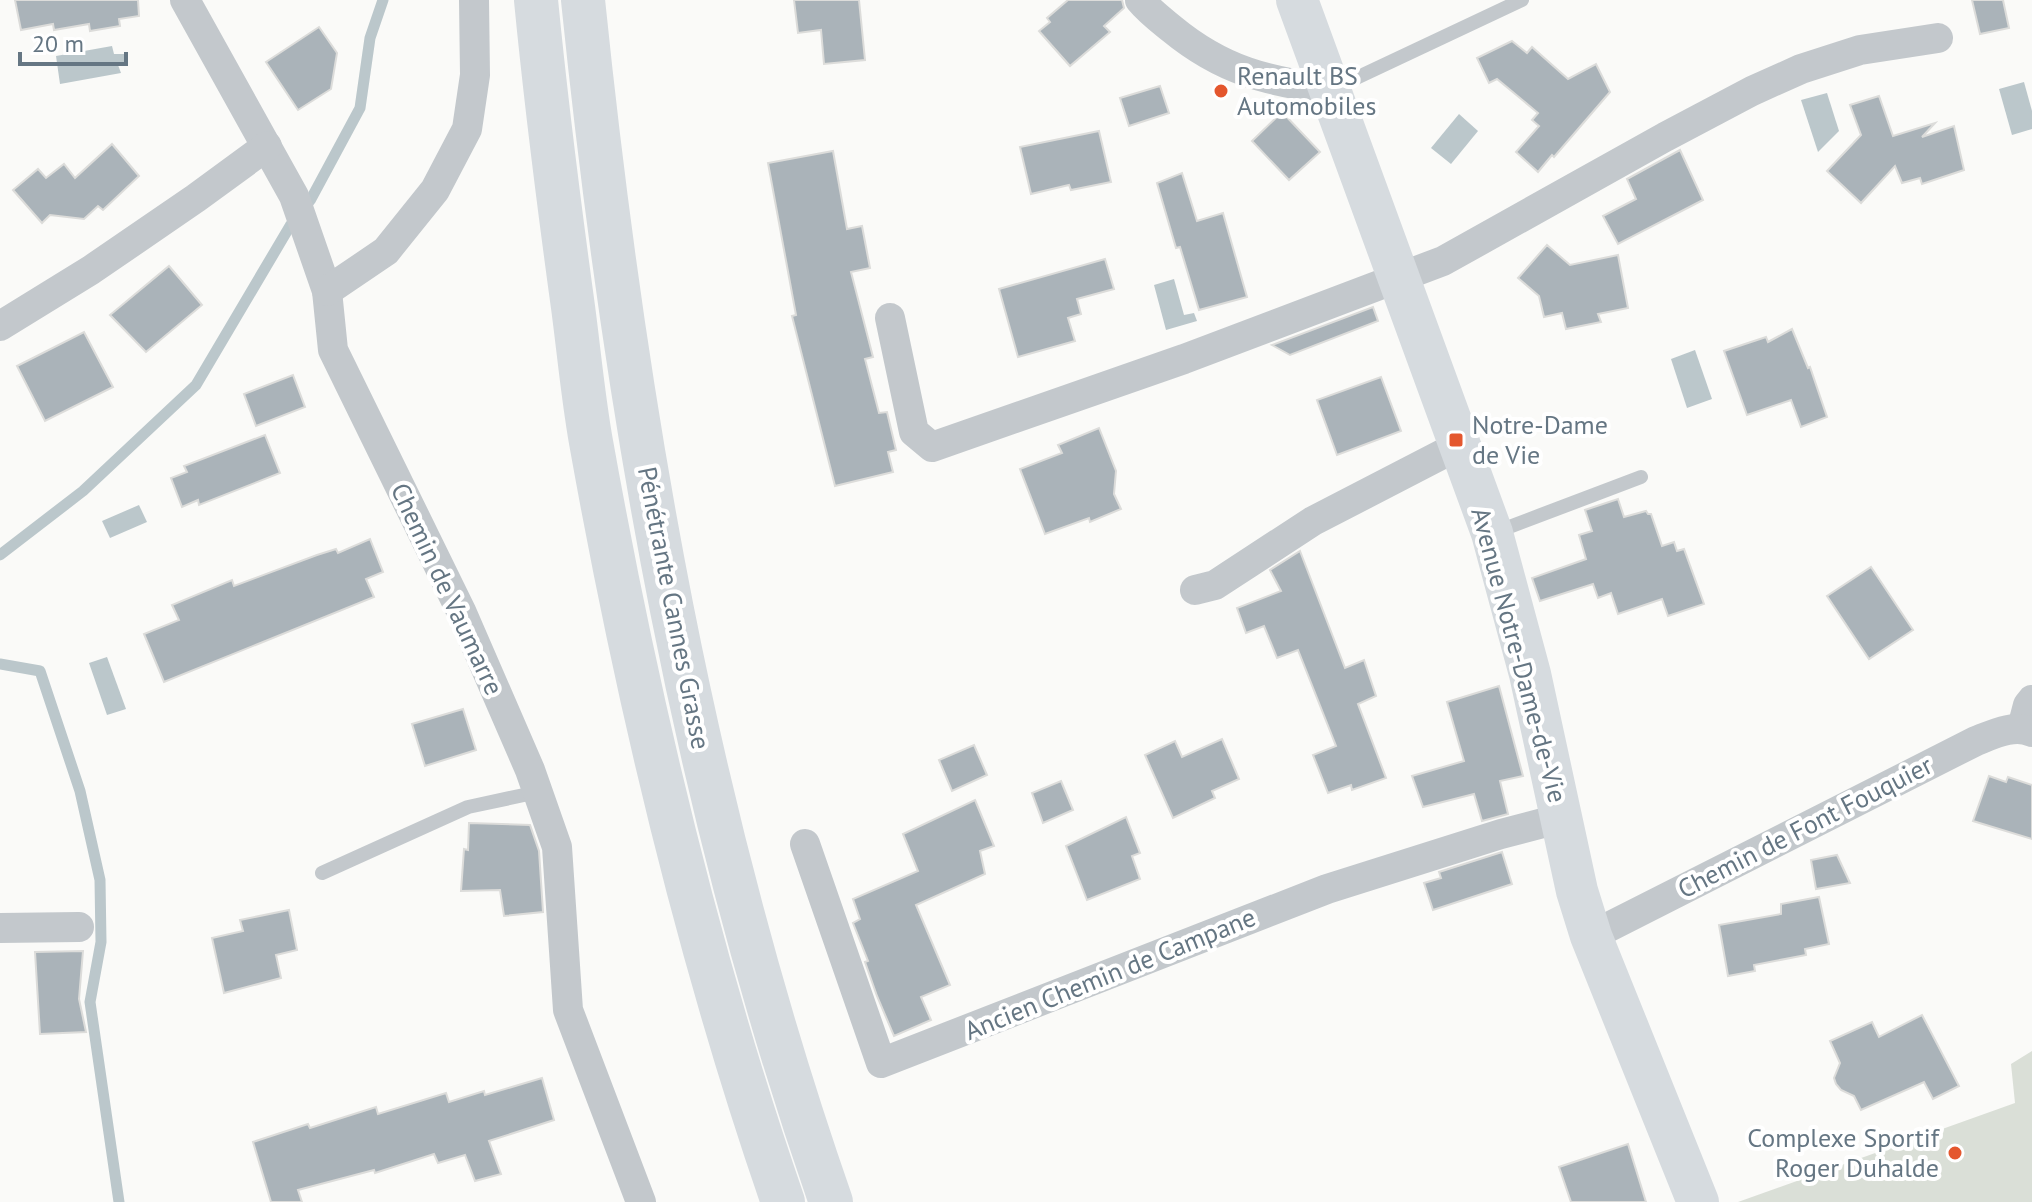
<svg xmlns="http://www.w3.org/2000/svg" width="2032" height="1202" viewBox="0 0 2032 1202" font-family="'PT Sans',sans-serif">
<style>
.green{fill:#dadfd7}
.water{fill:#bbc7cb}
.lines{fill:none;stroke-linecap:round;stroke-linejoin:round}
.stream{stroke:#bbc7cb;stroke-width:11}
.building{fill:#aab3b9;stroke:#dcdcda;stroke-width:2}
.service{stroke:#c3c8cc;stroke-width:14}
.minor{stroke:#c3c8cc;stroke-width:30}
.secondary{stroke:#d6dbdf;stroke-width:42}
.trunk{stroke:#d6dbdf;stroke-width:44}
.poi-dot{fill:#e4572e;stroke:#fff;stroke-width:3}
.labels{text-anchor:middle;stroke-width:8;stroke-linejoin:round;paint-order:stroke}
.poi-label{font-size:26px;fill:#657683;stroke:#fff;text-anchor:start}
.street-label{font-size:26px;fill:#657683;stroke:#fff}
</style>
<rect width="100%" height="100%" fill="#fafaf8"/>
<polygon class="green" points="2032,1051 2032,1202 1738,1202 2015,1103 2011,1064"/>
<g class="water">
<polygon points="112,46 114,54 124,54 124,64 118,65 121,73 60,84 56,56"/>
<polygon points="2024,82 2032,111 2032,129 2012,135 1999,89"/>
<polygon points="1827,93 1839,131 1818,152 1801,100"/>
<polygon points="1459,114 1478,131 1451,164 1431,148"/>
<polygon points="1174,279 1184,315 1194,313 1197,321 1166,330 1154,285"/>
<polygon points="1695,350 1712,399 1687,408 1671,359"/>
<polygon points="139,505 147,522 110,538 102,521"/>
<polygon points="107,657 126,709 107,715 89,663"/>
</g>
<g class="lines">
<g class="stream">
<polyline points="0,555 83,491 196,385 290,226 311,199 360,108 370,38 383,0"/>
<polyline points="0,664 40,671 80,791 100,880 101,942 90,1002 119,1202"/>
</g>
</g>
<g class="building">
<polygon points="15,0 138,0 139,16 119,19 120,26 90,31 89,24 54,30 53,24 21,30"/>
<polygon points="794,0 859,0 865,60 824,64 821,30 798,33"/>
<polygon points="1068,0 1122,0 1124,8 1104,26 1110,32 1070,66 1039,31 1050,22 1047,18"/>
<polygon points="1972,0 2003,0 2009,28 1980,34"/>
<polygon points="319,27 337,53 331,89 298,110 266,62"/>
<polygon points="1512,41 1527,53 1532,47 1568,79 1596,64 1610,92 1554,157 1552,155 1538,172 1516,152 1539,126 1532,120 1538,113 1497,79 1489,83 1477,58"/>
<polygon points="1160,86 1169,113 1129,126 1120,98"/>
<polygon points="1879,96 1893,136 1935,123 1922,137 1954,126 1964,170 1922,184 1920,178 1902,183 1895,166 1861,203 1827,171 1861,135 1850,105"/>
<polygon points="1282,112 1320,152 1289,180 1252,141"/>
<polygon points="1099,131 1111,182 1071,190 1069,185 1031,194 1020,147"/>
<polygon points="112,144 139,176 103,210 98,206 84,219 50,215 42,223 13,190 38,169 46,178 64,164 75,178"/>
<polygon points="1680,150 1703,200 1618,244 1603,216 1636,199 1627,179"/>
<polygon points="833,151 847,229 862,226 870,268 851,272 873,357 865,359 879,413 887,412 896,450 888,452 893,472 835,486 792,316 796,315 768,163"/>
<polygon points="1182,173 1197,221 1223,213 1247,297 1199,310 1180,247 1176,248 1157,183"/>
<polygon points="1547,245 1570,265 1618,255 1628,308 1598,314 1601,322 1566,329 1562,313 1544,317 1539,296 1518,278"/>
<polygon points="1105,259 1114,289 1077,299 1081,314 1068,318 1075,341 1018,357 999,289"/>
<polygon points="169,266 202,305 146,352 110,315"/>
<polygon points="1373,307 1378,321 1290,355 1272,345"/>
<polygon points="1792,329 1808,368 1810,367 1827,417 1801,427 1791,400 1747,415 1724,351 1766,337 1768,342"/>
<polygon points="84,332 113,387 45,421 17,366"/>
<polygon points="293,375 305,407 256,426 244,394"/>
<polygon points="1381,377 1401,431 1337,455 1317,400"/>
<polygon points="1099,428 1116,471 1114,494 1121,509 1090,522 1089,518 1045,534 1020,469 1062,453 1058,445"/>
<polygon points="265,435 280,473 199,505 198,500 182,507 171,478 187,472 184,466"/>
<polygon points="1618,499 1624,517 1646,511 1648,514 1651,514 1662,546 1674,542 1677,551 1684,549 1704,604 1668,616 1662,599 1618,614 1611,593 1598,598 1593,584 1540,601 1532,578 1586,559 1579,535 1592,531 1585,510"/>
<polygon points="370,539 383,572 366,579 374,597 164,682 144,634 179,620 172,605 232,580 234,586 317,555 336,549 338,553"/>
<polygon points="1300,551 1345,668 1364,660 1376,696 1358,704 1386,778 1352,790 1351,785 1328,793 1313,755 1336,746 1298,650 1277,658 1264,626 1246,633 1237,608 1281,591 1270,570"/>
<polygon points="1871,567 1913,630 1869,659 1827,596"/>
<polygon points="1499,686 1523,776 1500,781 1508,814 1482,821 1474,794 1423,807 1412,776 1464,761 1447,702"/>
<polygon points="463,709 476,750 425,766 412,724"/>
<polygon points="1222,739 1239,779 1212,791 1215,798 1173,818 1145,755 1175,741 1182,757"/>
<polygon points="974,745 987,775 952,791 939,760"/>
<polygon points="1989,776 2006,782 2008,777 2032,785 2032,839 1973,821"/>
<polygon points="1061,781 1073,810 1043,823 1032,793"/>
<polygon points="975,800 994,846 980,851 985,874 916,905 950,985 921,997 931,1020 894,1036 877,996 865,962 868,961 853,923 860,919 853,899 918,871 903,834"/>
<polygon points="1126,817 1140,853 1132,856 1140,879 1087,900 1066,846"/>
<polygon points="469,823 530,825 539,851 543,912 504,916 500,890 461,891 464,849 468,850"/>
<polygon points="1502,852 1512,884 1433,910 1424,883 1441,878 1439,872"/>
<polygon points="1837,855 1850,883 1816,889 1811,860"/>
<polygon points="1819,897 1829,944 1805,949 1806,955 1754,965 1755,971 1728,976 1719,925 1781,914 1781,904"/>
<polygon points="289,910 297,950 276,955 281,978 224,993 212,938 243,931 240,920"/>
<polygon points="83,951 79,999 86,1032 40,1034 35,952"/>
<polygon points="1922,1015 1959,1086 1933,1099 1924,1082 1861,1110 1854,1096 1841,1090 1836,1084 1834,1078 1840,1063 1830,1041 1872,1022 1879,1037"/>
<polygon points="542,1078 554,1120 489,1141 501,1174 475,1181 465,1155 438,1163 434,1154 375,1173 374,1170 298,1190 302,1202 271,1202 253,1142 308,1124 310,1128 376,1107 378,1114 446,1093 449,1102 484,1091 485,1095"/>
<polygon points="1628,1144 1646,1202 1571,1202 1559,1167"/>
</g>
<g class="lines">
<g class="service">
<polyline points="1335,88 1522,0"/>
<polyline points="1496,532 1641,477"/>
<polyline points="322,873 468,807 538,792"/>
</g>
<g class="minor">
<polyline points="185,0 294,196 327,291 333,350 461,611 530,770 557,847 568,1010 641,1202"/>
<path d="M1140 0C1149 11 1161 20 1172 29 1223 71 1267 81 1331 90"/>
<polyline points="327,291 386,251 435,190 467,129 475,75 474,0"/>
<polyline points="890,318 914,432 932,447 1184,359 1443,261 1665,137 1752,91 1801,69 1860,50 1938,38"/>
<polyline points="0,326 91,270 196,198 267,146"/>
<polyline points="1195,590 1215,585 1313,521 1458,446"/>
<polyline points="2022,728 2028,705 2032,700"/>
<polyline points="805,844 881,1063 1327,889 1501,834 1562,818"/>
<polyline points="0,928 79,927"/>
<path d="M1591 936 1976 741C1994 734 2014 724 2032 732"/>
</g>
<polyline class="secondary" points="1297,0 1492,533 1530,674 1577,891 1591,936 1698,1202"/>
<g class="trunk">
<path d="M536 0C546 103 559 205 573 307 579 352 583 397 591 442 637 699 697 954 783 1202"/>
<path d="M583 0C625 409 695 813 831 1202"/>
</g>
</g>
<g class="poi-dot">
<circle cx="1221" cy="91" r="8"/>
<rect x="1448" y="432" width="16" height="16" rx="4"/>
<circle cx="1955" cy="1153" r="8"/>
</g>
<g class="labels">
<g class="poi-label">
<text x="1237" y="85">Renault BS<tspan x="1237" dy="30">Automobiles</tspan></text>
<text x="1472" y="434">Notre-Dame<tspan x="1472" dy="30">de Vie</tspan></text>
<text x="1939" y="1147" text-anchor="end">Complexe Sportif<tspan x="1939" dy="30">Roger Duhalde</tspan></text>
</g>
<g class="street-label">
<text transform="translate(447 589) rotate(65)" y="9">Chemin de Vaumarre</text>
<text transform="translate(674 608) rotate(79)" y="9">Pénétrante Cannes Grasse</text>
<text transform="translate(1519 655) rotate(75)" y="9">Avenue Notre-Dame-de-Vie</text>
<text transform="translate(1805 827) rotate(-27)" y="9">Chemin de Font Fouquier</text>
<text transform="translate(1110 974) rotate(-22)" y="9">Ancien Chemin de Campane</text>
</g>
</g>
<path d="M20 52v12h106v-12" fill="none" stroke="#657683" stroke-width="4"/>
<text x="32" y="52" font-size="24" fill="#657683" stroke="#ffffff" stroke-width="6" paint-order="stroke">20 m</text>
</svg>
